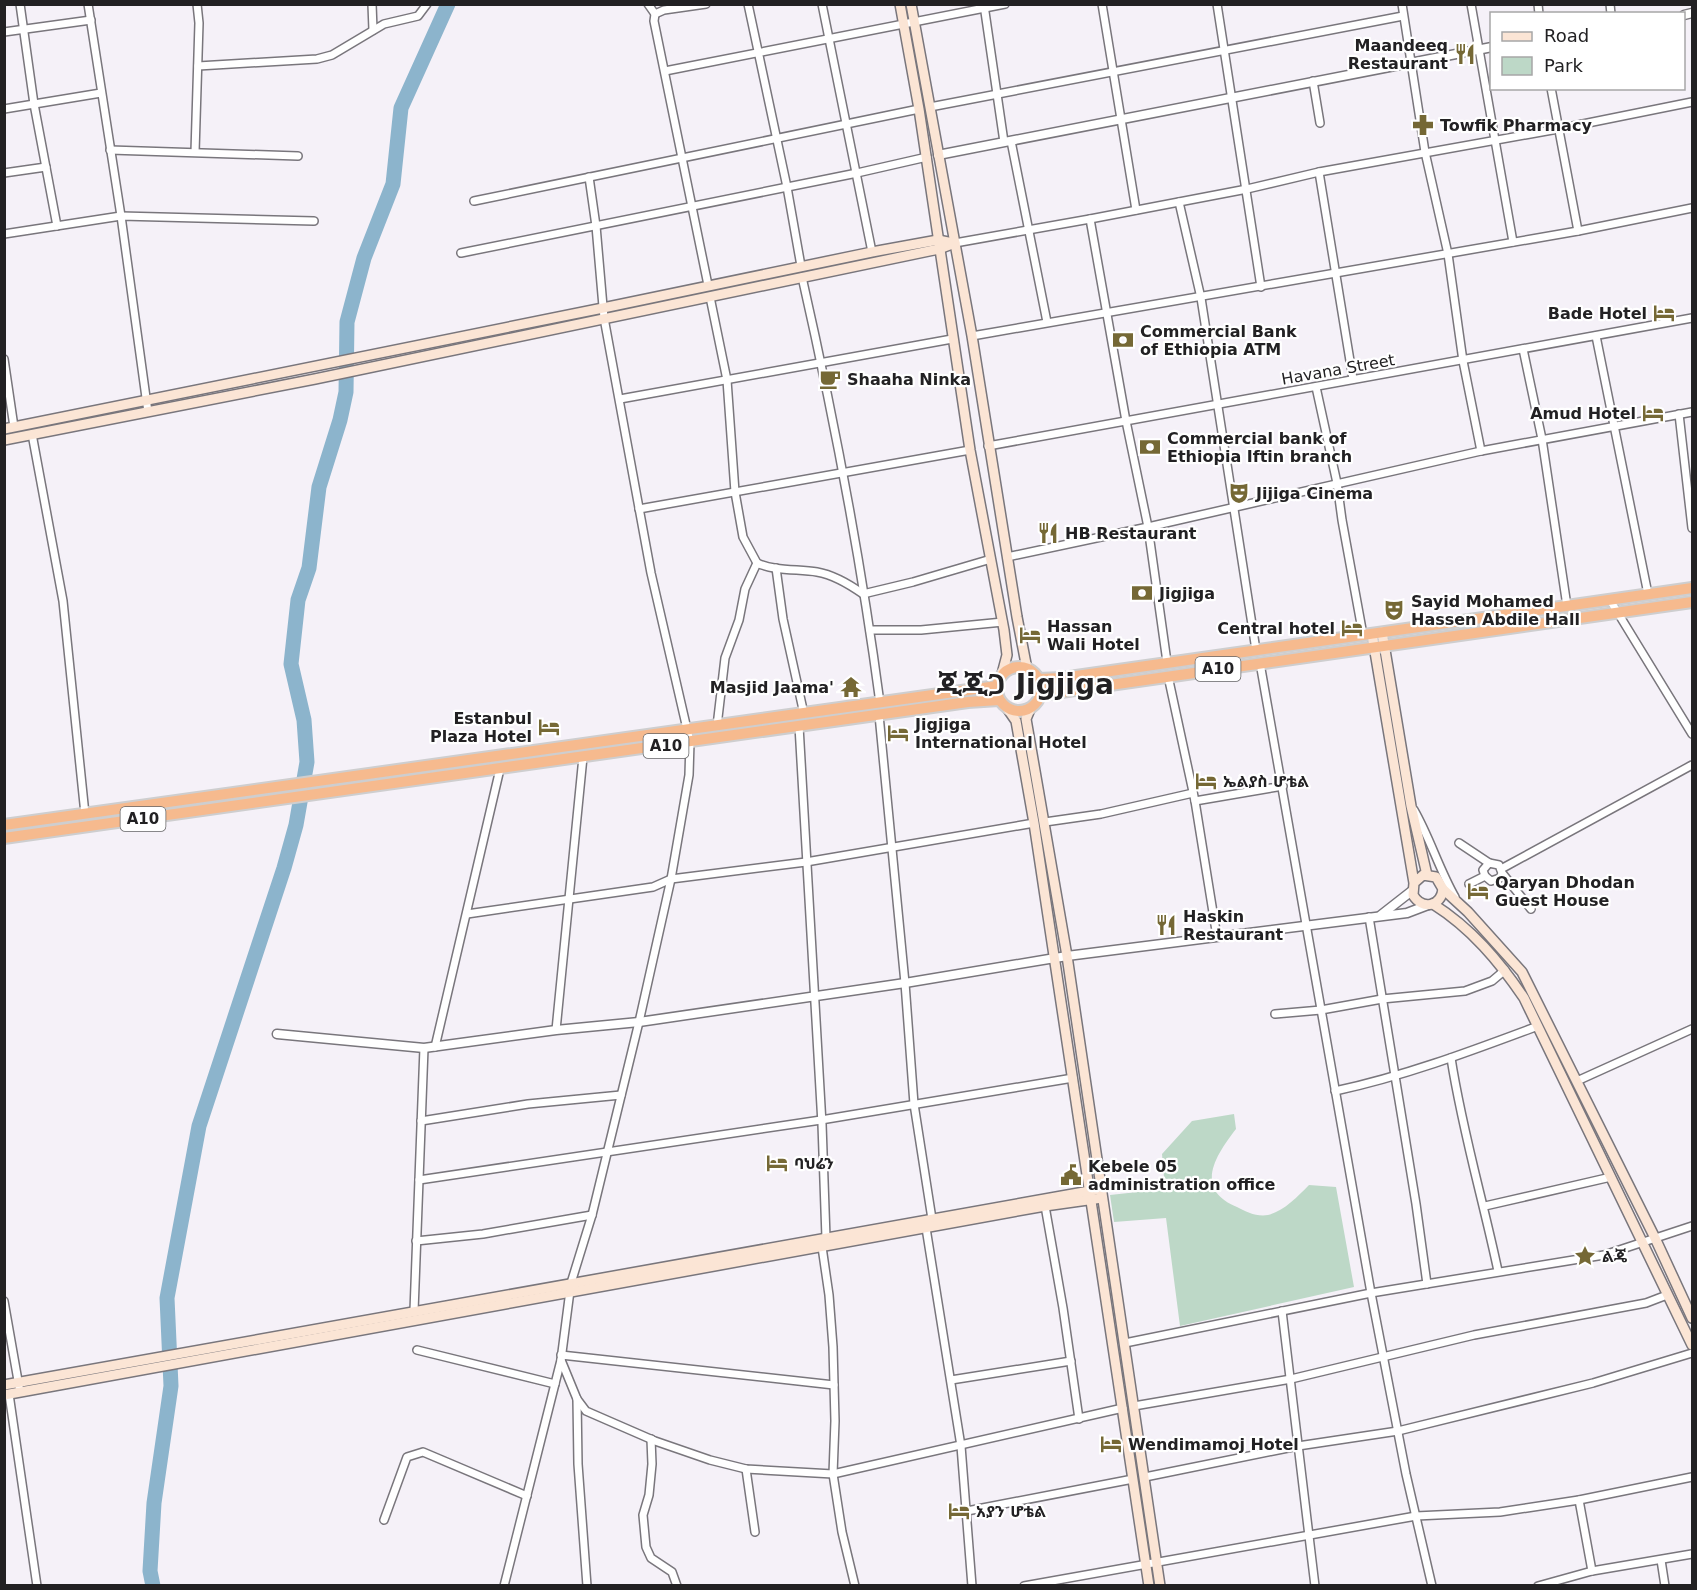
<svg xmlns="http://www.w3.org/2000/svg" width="1697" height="1590" viewBox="0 0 1697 1590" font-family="'DejaVu Sans','Noto Sans Ethiopic',sans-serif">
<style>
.green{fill:#bdd8c7}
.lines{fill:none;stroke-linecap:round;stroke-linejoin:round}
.river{stroke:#8cb4cc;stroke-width:15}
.minor-casing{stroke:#79767c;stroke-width:10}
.tertiary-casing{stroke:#79767c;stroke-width:11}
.secondary-casing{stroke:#79767c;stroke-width:12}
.trunk-casing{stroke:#cececf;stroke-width:14}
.minor{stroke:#fff;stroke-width:7}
.tertiary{stroke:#fff;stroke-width:8}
.secondary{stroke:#fbe5d5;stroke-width:9}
.trunk{stroke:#f6ba8e;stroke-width:10}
.labels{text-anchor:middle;stroke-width:4.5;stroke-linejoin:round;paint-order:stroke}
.shield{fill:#fff;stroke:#646465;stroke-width:1.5}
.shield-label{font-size:15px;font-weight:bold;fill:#222123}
.poi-label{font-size:16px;font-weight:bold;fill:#222123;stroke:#fff;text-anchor:start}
.street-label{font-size:16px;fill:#222123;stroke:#fff}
.town-label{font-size:28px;font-weight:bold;fill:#222123;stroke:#fff}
</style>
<rect width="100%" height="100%" fill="#f5f1f8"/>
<path class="green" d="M1234 1114 1236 1129C1216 1155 1193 1189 1237 1207 1246 1212 1257 1217 1268 1215 1284 1211 1297 1197 1309 1185L1336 1187 1354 1287 1180 1326 1166 1218 1114 1222 1110 1195 1165 1189 1162 1154 1192 1121Z"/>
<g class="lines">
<polyline class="river" points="153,1586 150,1571 154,1503 171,1386 167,1298 199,1126 284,868 296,825 307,762 304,720 291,664 298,600 309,568 319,487 340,420 346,392 347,322 364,258 393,184 401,108 448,4"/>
<defs>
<g id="minor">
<polyline points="20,4 34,104 57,226"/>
<polyline points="88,4 121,216 148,412"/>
<polyline points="372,4 373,30"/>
<polyline points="648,4 655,14 654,21 708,285"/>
<polyline points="748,4 787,187 801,266"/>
<polyline points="822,4 872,252"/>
<polyline points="1102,4 1136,210"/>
<polyline points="1217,4 1261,287"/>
<polyline points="1402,4 1425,152 1448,254 1463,361 1481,451"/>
<polyline points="1471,4 1513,242"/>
<polyline points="1538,4 1539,14"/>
<polyline points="1610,4 1611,14"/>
<polyline points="984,5 1004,142"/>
<polyline points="655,14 664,10 706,4"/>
<polyline points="4,32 91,20"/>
<polyline points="198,66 317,59 332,55 384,24 418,16 427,4"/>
<polyline points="665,71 1005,4"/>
<polyline points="1313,81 1320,123"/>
<polyline points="1551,88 1578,231"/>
<polyline points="930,107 1403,16"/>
<polyline points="4,109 101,93"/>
<polyline points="1011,141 1047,322"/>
<polyline points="110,150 298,156"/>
<polyline points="195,152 199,23 197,4"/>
<polyline points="1319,172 1353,379"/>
<polyline points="4,173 46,167"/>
<polyline points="474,201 919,109"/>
<polyline points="1179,202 1201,298 1256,650"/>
<polyline points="1090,219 1126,421 1148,527 1167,662"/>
<polyline points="4,234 121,216 314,221"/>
<polyline points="955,243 1090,219 1247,189 1319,172 1558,129 1692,102"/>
<polyline points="461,253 857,173 927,157"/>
<path d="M802 277C834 418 861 560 880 703"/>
<path d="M710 297 727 380 735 492 743 537 757 563C774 571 798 569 817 572 834 575 849 584 863 594L913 582 991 559"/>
<polyline points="972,336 1578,231 1692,208"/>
<path d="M1596 336C1614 422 1630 508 1648 594"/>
<polyline points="1523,349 1542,439 1567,606"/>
<polyline points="4,359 14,427"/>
<polyline points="1316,387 1337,483 1342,520 1363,635"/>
<polyline points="620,399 952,339"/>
<polyline points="1679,414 1692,528"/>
<polyline points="32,434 63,601 85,814"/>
<polyline points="988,446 1692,318"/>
<polyline points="639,509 970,450"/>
<polyline points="1007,557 1148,527 1481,451 1692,412"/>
<polyline points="776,568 783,619 804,714"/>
<polyline points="1610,600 1692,734"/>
<polyline points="870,630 921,630 1003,622"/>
<polyline points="1260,663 1371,1293 1406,1474 1432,1586"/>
<polyline points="1168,676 1195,801 1217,937"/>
<polyline points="879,715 905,983 914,1104 932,1219"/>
<polyline points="717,726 725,658 739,620 745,589 757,563"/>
<polyline points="799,726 822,1124 826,1238 822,1247 829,1295 833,1347 835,1421 833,1474 842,1532 855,1586"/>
<polyline points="1195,801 1283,786"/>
<path d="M1414 810C1430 838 1439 869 1455 897"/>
<polyline points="1045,822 1101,814 1193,793"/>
<polyline points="1459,843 1489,863"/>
<polyline points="1501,869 1692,765"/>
<polyline points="1502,873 1500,878 1491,881 1485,876 1483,870 1489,863 1499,865 1502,873 1531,909"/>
<polyline points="1469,884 1485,876"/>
<polyline points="467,914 653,887 671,879 806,862 1034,823"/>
<polyline points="1369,917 1416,1204 1427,1284"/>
<polyline points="1275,1014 1321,1010 1382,999 1465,991 1492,981 1505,970"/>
<polyline points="556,1030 583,757"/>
<polyline points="435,1047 500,769"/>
<path d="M1451 1058C1462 1130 1483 1200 1498 1271"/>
<polyline points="1577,1081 1692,1029"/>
<path d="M1335 1091C1405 1076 1471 1051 1538 1026"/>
<polyline points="421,1121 528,1104 621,1095"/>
<polyline points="419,1180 821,1120 1073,1078"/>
<polyline points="1045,1206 1063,1308 1079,1419"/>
<polyline points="1485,1206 1611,1177"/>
<polyline points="926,1228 961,1446 972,1586"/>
<polyline points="416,1241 483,1234 592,1215"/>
<polyline points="4,1301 20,1392"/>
<polyline points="414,1311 424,1048"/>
<polyline points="1282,1311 1315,1586"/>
<polyline points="1125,1343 1371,1293 1604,1255 1692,1226"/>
<polyline points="417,1350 555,1384"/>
<polyline points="561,1355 834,1385"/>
<polyline points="561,1360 577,1399 586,1411 655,1441 710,1460 746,1469 833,1474 1123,1408"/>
<polyline points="951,1380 1071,1361"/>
<polyline points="9,1394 37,1586"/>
<polyline points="577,1399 578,1464 587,1586"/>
<polyline points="1134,1406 1291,1379 1474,1335 1646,1303 1667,1295"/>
<polyline points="651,1439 652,1464 649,1495 643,1515 646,1547 651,1558 672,1572 677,1586"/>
<polyline points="746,1469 755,1532"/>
<polyline points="1145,1477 1298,1446 1398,1431 1593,1383 1692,1353"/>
<polyline points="1579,1500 1592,1571"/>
<polyline points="967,1511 1133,1479"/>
<polyline points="384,1520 407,1457 423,1452 527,1496"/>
<polyline points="1661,1560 1665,1586"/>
<polyline points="504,1586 561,1360 571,1283 592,1215 639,1022 671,879 689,775 690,742 651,573 604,318 596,226 589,177"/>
<polyline points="1024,1586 1416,1516 1500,1512 1579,1500 1692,1477"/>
<polyline points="1538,1586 1592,1571 1692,1554"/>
</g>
<g id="tertiary">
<polyline points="1684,15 1692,13"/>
<polyline points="938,155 1492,47"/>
<polyline points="1381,915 1413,890"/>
<polyline points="277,1034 424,1048 556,1030 639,1022 905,983 1067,956 1407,913 1428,905"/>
</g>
<g id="secondary">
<polyline points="900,4 919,109 970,450 1004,630 1007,655 1002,674"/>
<polyline points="911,4 972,336 1017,617 1027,669"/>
<polyline points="4,429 603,308 872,252 938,240 953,243"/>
<polyline points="4,440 315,379 939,249 955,243"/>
<polyline points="1382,632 1411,806 1427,875"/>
<path d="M1372 634 1414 883 1413 895C1422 910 1441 907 1443 889L1436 877 1423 875 1414 883"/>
<polyline points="1031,707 1026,719 1067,956 1160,1586"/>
<polyline points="1007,708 1016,721 1034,823 1149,1586"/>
<polyline points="1443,889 1468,912 1522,972 1655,1238 1692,1318"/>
<path d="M1433 904C1471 928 1499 961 1524 998L1692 1345"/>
<polyline points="4,1385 1101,1189"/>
<polyline points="4,1395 1045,1206 1102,1198"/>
</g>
<g id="trunk">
<circle cx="1019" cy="689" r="22"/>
<polyline points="1039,679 1062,678 1692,588"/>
<polyline points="1040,695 1692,602"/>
<polyline points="4,825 997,686"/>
<polyline points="4,838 968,702 999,700"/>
</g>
</defs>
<use href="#minor" class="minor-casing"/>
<use href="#tertiary" class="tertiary-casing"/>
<use href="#secondary" class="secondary-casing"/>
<use href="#trunk" class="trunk-casing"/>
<use href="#minor" class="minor"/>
<use href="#tertiary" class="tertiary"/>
<use href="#secondary" class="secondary"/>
<use href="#trunk" class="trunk"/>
</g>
<defs>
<symbol id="restaurant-bare" viewBox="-9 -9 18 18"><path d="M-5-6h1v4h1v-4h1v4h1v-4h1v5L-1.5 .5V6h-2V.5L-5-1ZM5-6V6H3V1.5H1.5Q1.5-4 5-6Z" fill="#756835" stroke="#fff" stroke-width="2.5" paint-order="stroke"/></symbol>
<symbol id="pharmacy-bare" viewBox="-9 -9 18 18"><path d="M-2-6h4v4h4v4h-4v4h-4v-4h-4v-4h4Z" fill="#756835" stroke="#fff" stroke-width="2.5" paint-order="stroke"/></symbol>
<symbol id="hotel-bare" viewBox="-9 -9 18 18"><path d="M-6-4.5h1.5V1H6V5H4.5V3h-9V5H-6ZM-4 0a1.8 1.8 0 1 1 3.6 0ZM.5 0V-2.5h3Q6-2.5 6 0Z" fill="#756835" stroke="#fff" stroke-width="2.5" paint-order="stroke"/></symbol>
<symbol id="bank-bare" viewBox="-9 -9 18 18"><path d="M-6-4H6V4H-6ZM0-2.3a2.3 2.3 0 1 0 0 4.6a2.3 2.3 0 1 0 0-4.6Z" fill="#756835" stroke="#fff" stroke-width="2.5" paint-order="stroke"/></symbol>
<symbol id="cafe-bare" viewBox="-9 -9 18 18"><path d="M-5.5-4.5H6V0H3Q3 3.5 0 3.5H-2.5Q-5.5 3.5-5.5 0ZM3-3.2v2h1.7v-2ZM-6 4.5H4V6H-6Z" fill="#756835" stroke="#fff" stroke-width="2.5" paint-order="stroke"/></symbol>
<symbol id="theatre-bare" viewBox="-9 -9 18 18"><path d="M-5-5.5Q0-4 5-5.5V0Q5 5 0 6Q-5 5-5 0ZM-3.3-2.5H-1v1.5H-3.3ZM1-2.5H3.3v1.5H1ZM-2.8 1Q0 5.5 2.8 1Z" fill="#756835" stroke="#fff" stroke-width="2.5" paint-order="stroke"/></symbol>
<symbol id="temple-bare" viewBox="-9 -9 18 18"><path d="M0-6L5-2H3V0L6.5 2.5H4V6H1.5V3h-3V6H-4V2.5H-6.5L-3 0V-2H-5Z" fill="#756835" stroke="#fff" stroke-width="2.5" paint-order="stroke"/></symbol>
<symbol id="civic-bare" viewBox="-9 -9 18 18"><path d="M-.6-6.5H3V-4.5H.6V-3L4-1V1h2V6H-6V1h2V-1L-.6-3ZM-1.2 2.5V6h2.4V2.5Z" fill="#756835" stroke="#fff" stroke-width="2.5" paint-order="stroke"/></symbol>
<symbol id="sight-bare" viewBox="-9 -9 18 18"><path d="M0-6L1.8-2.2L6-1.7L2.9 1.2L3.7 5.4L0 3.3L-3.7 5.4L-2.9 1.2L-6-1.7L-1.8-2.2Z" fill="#756835" stroke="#fff" stroke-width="2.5" paint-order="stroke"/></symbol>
</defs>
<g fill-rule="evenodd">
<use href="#restaurant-bare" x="1450" y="39" width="30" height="30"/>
<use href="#pharmacy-bare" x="1408" y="110" width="30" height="30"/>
<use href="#hotel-bare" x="1649" y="298" width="30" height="30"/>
<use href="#bank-bare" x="1108" y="325" width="30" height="30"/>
<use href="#cafe-bare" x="815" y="364" width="30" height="30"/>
<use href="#hotel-bare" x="1638" y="398" width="30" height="30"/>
<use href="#bank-bare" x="1135" y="432" width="30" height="30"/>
<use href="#theatre-bare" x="1224" y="478" width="30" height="30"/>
<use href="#restaurant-bare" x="1033" y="518" width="30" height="30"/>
<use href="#bank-bare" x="1127" y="578" width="30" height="30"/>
<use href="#theatre-bare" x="1379" y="595" width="30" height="30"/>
<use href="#hotel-bare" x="1337" y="613" width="30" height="30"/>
<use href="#hotel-bare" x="1015" y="620" width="30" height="30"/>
<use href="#temple-bare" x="836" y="672" width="30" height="30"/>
<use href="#hotel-bare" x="534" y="712" width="30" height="30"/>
<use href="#hotel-bare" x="883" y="718" width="30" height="30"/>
<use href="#hotel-bare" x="1191" y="766" width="30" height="30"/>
<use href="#hotel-bare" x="1463" y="876" width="30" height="30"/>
<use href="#restaurant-bare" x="1151" y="910" width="30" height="30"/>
<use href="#hotel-bare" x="762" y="1148" width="30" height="30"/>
<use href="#civic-bare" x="1056" y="1160" width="30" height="30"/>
<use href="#sight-bare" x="1570" y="1241" width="30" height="30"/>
<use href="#hotel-bare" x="1096" y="1429" width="30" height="30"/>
<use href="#hotel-bare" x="944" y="1496" width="30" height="30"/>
</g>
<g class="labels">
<g class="shield">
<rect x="1195.5" y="657" width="45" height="24" rx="4.5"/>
<rect x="643.5" y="734" width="45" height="24" rx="4.5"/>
<rect x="120.5" y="807" width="45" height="24" rx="4.5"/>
</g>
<g class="shield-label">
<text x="1218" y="674">A10</text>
<text x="666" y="751">A10</text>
<text x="143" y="824">A10</text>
</g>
<g class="poi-label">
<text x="1448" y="51" text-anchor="end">Maandeeq<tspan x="1448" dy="18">Restaurant</tspan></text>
<text x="1440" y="131">Towfik Pharmacy</text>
<text x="1647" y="319" text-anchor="end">Bade Hotel</text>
<text x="1140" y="337">Commercial Bank<tspan x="1140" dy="18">of Ethiopia ATM</tspan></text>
<text x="847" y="385">Shaaha Ninka</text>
<text x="1636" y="419" text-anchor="end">Amud Hotel</text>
<text x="1167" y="444">Commercial bank of<tspan x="1167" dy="18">Ethiopia Iftin branch</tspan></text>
<text x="1256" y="499">Jijiga Cinema</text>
<text x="1065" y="539">HB Restaurant</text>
<text x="1159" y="599">Jigjiga</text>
<text x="1411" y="607">Sayid Mohamed<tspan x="1411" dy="18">Hassen Abdile Hall</tspan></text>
<text x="1047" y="632">Hassan<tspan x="1047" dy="18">Wali Hotel</tspan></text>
<text x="1335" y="634" text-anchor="end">Central hotel</text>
<text x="834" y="693" text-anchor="end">Masjid Jaama'</text>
<text x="532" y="724" text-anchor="end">Estanbul<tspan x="532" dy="18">Plaza Hotel</tspan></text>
<text x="915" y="730">Jigjiga<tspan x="915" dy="18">International Hotel</tspan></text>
<text x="1223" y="787">ኤልያስ ሆቴል</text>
<text x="1495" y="888">Qaryan Dhodan<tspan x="1495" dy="18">Guest House</tspan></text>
<text x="1183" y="922">Haskin<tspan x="1183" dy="18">Restaurant</tspan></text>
<text x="794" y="1169">ባህሬን</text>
<text x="1088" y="1172">Kebele 05<tspan x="1088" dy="18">administration office</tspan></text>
<text x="1602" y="1262">ልጄ</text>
<text x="1128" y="1450">Wendimamoj Hotel</text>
<text x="976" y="1517">አያን ሆቴል</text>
</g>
<g class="street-label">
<text transform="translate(1338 369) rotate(-10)" y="6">Havana Street</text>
</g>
<g class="town-label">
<text x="1025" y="694">ጂጂጋ Jigjiga</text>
</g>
</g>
<rect width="1697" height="1590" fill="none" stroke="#222123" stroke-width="12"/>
<rect x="1490" y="12" width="195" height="78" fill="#ffffff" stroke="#a7a6a7" stroke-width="1.5"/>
<rect x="1502" y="32" width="30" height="9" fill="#fbe5d5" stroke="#a7a6a7" stroke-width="1.5"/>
<text x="1544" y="42" font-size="18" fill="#222123">Road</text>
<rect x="1502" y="57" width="30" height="18" fill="#bdd8c7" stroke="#a7a6a7" stroke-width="1.5"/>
<text x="1544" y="72" font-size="18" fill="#222123">Park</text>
</svg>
